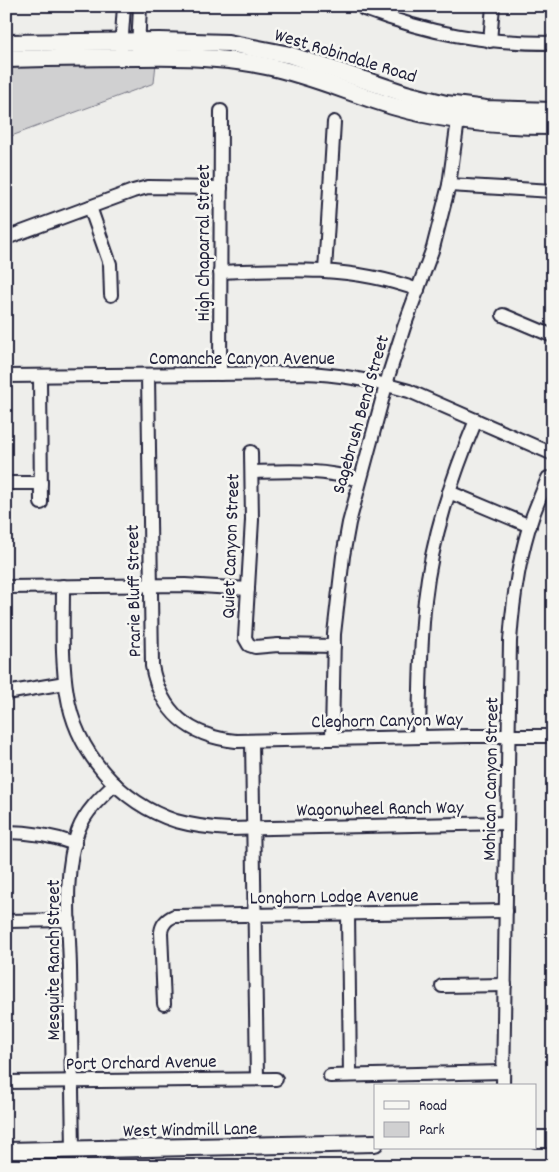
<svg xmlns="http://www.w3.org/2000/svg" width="559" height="1172" viewBox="0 0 559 1172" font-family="Dekko,sans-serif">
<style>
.green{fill:#d0d0d1;stroke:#797986}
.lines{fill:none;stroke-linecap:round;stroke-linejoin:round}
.minor-casing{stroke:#22223b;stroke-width:16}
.major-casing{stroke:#22223b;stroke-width:20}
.minor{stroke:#f6f6f2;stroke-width:12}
.major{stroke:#f6f6f2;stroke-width:16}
.labels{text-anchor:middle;stroke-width:5;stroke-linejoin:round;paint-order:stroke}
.street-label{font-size:19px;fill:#22223b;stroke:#f6f6f2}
</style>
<rect width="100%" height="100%" fill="#eeeeeb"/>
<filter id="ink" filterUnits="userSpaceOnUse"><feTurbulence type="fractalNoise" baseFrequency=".02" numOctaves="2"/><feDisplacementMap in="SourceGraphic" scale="10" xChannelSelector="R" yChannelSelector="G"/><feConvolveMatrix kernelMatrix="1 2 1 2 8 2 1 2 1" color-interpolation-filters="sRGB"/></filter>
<g filter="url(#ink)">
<polygon class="green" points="156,63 154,83 6,138 6,66"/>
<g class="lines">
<defs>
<g id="minor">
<path d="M364 9C431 34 481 43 553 43"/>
<polyline points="490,41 493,6"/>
<polyline points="121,49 124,6"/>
<polyline points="138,49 140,6"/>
<polyline points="449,185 553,191"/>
<polyline points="90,207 110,264 111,295"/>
<polyline points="6,238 133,191 148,187 221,188"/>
<polyline points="325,271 334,122"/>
<path d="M220 272C287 269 355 266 418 290"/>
<polyline points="503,315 553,336"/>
<polyline points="220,374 221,111"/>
<path d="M148 375 152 666C161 713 189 736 236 741L469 736H553"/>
<path d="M6 376 304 373C340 374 374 381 409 391L553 454"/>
<polyline points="40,376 41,503"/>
<polyline points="251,452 252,520 245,638 249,645 255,647 278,645 334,646"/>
<path d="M252 472C288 471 324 469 359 480"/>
<polyline points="6,483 41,483"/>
<polyline points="449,492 530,526"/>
<path d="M63 586C63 622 61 659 67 694 76 752 120 803 176 821 194 826 211 828 229 829L507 823"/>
<polyline points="6,587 185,585 248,589"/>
<polyline points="6,693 65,683"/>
<path d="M419 737C420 691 420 645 425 600 432 537 452 478 476 420"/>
<polyline points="332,738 334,634 343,556 349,523 389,374 404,327 433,248 449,185 459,113"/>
<polyline points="252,741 257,1079"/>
<path d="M6 832C31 832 51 835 75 844"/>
<polyline points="348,914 350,1075"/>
<polyline points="6,921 69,920"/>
<polyline points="442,986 505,985"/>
<path d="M164 1004 161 932C162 924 167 919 174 916L506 911"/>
<polyline points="330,1076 503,1072"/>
<polyline points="6,1082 276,1079"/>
<path d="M503 1086 510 641C513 598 519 555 533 515 538 502 543 490 548 478"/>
<path d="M73 1150C72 1089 71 1028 70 967 69 925 63 872 78 831 85 812 100 798 115 784"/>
</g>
<g id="major">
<polyline points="6,43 159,41 228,43 290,55 406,94 446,104 486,109 553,111"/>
<path d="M6 59C50 58 94 57 139 57 182 56 224 57 266 66 311 75 352 94 396 107 448 122 499 126 553 126"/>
<polyline points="535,1139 553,1139"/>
<polyline points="6,1151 375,1143"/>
</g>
</defs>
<use href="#minor" class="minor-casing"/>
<use href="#major" class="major-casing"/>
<use href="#minor" class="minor"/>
<use href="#major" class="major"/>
</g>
</g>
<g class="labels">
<g class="street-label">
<text transform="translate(346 54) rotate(17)" y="7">West Robindale Road</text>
<text transform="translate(202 243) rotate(-90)" y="7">High Chaparral Street</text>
<text x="242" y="364">Comanche Canyon Avenue</text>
<text transform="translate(359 414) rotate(-74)" y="7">Sagebrush Bend Street</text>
<text transform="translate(229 546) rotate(-88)" y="7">Quiet Canyon Street</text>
<text transform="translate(132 591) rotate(-91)" y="7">Prarie Bluff Street</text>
<text transform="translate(387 719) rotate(-1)" y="7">Cleghorn Canyon Way</text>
<text transform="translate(489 779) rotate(-89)" y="7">Mohican Canyon Street</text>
<text transform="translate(380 807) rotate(-1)" y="7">Wagonwheel Ranch Way</text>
<text transform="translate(334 895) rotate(-1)" y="7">Longhorn Lodge Avenue</text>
<text transform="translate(52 960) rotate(-90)" y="7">Mesquite Ranch Street</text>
<text transform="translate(141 1061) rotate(-1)" y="7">Port Orchard Avenue</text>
<text transform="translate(190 1128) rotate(-1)" y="7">West Windmill Lane</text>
</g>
</g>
<rect width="559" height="1172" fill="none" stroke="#f6f6f2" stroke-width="25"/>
<rect x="12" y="12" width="534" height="1147" fill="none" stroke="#22223b" stroke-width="2" filter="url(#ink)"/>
<rect x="374" y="1084" width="162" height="65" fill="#f6f6f2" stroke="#a1a1a9"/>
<rect x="384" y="1101" width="25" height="8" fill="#f6f6f2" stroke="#a1a1a9"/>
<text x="419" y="1110" font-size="15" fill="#22223b">Road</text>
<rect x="384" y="1122" width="25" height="15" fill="#d0d0d1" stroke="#a1a1a9"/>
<text x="419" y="1134" font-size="15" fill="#22223b">Park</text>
</svg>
